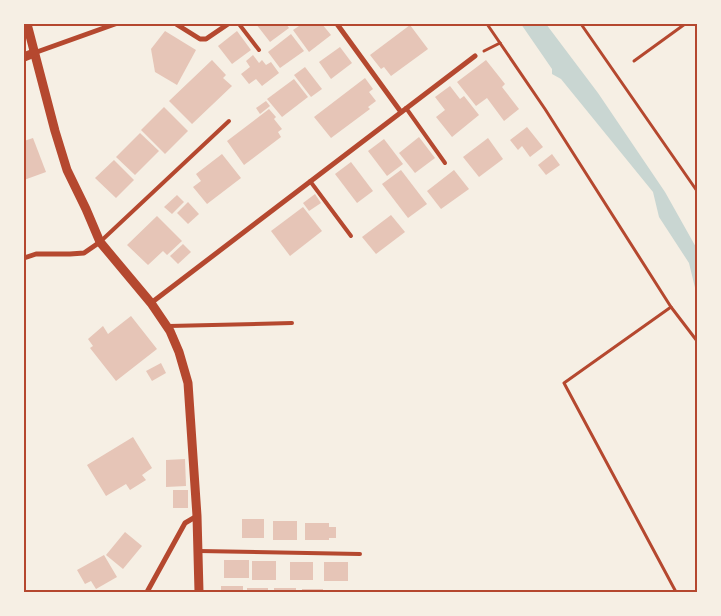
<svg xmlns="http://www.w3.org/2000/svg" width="721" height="616" viewBox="0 0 721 616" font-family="'Alegreya Sans',sans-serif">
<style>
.water{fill:#c9d6d2}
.building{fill:#e6c5b7}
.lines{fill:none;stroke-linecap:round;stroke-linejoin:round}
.path{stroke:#b5482f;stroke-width:3}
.service{stroke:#b5482f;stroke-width:4}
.minor{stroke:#b5482f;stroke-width:5}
.tertiary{stroke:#b5482f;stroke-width:9}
.neatline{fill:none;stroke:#b5482f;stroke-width:2}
</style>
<rect width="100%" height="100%" fill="#f6efe4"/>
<polygon class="water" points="521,24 546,24 598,93 665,192 697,249 697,296 689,263 659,217 653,192 561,79 552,74 552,69"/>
<g class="building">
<polygon points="256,24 286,24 289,28 270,42"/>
<polygon points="302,24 322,24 331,35 309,52 293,30"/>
<polygon points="410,25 428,49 391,76 384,67 381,69 370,55"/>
<polygon points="165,31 196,50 177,85 155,72 151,49"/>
<polygon points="237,31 251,50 232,64 218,46"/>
<polygon points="291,34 304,51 280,68 268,52"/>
<polygon points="340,47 352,63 331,79 319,62"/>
<polygon points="253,55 259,63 262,60 266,65 271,62 279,73 262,86 256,79 249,84 241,74 250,67 246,61"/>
<polygon points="212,60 226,75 223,78 232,86 192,124 169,101"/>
<polygon points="486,60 505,84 502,87 519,109 504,121 487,98 476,106 457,82"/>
<polygon points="305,67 322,89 311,97 294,75"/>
<polygon points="365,78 373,89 369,92 376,101 368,107 370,109 331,138 314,117"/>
<polygon points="294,79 308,97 282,117 267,99"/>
<polygon points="450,86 460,99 464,96 479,115 452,137 436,117 445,110 435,97"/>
<polygon points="266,101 270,106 260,114 256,108"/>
<polygon points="164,107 188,131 165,154 141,130"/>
<polygon points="269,109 276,117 274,119 282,129 278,132 281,137 244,165 227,141"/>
<polygon points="527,127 543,147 530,157 522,146 518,150 510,140"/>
<polygon points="140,133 159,151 135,175 116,157"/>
<polygon points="419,137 435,158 415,173 399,153"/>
<polygon points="33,138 46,172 24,180 24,141"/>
<polygon points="488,138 503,159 479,177 463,157"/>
<polygon points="384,139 403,164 387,176 368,151"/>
<polygon points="222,154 241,178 207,204 193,187 201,181 196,174"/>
<polygon points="552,154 560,165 546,175 538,165"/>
<polygon points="114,160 134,180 116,198 95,178"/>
<polygon points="351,162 373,191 357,203 335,174"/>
<polygon points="401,170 427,204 408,218 382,184"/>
<polygon points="454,170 469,189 441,209 427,191"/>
<polygon points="315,194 321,203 309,211 303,203"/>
<polygon points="177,195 184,202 172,214 164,207"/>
<polygon points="188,202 199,214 188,224 177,213"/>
<polygon points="303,207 322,231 290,256 271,231"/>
<polygon points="391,215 405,232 376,254 362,237"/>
<polygon points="157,216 182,241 167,255 163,251 148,265 127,245"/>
<polygon points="183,244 191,252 178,264 170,256"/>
<polygon points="131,316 157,349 116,381 90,348 93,346 88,339 103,326 108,334"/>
<polygon points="161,363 166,373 152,381 146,371"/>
<polygon points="133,437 152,468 142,475 146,480 130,490 126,484 106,496 87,465"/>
<polygon points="185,459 186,486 166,487 166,460"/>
<rect x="173" y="490" width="15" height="18"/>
<rect x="242" y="519" width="22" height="19"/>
<rect x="273" y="521" width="24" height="19"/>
<polygon points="305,523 329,523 329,527 336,527 336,538 329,538 329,540 305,540"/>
<polygon points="125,532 142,546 123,569 106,555"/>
<polygon points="104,555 117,577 96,589 91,581 85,584 77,570"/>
<rect x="224" y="560" width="25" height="18"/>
<rect x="252" y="561" width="24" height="19"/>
<rect x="290" y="562" width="23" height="18"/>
<rect x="324" y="562" width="24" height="19"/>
<rect x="221" y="586" width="22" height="6"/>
<rect x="247" y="588" width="21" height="4"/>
<rect x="274" y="588" width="22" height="4"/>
<rect x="302" y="589" width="21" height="3"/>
</g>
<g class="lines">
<g class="path">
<polyline points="487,24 545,109 671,307 697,341"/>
<polyline points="581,24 697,191"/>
<polyline points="484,51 500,43"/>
<polyline points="634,61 685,24"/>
<polyline points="671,307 564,383 676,592"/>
</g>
<g class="service">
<polyline points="239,24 259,50"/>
<polyline points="406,108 445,163"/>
<polyline points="310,181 351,236"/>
<polyline points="101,241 229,121"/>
<polyline points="169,326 292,323"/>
<polyline points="199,551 360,554"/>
</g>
<g class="minor">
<polyline points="176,24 200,39 206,39 228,24"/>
<polyline points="337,24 401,112"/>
<polyline points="34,53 115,24"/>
<polyline points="24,258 36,254 70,254 84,253 100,242"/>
<polyline points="151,303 475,56"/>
<polyline points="147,592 185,523 197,516"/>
</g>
<g class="tertiary">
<polyline points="27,24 55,131 67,170 86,209 100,242 151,303 170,331 179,352 188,383 197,516 199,592"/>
<polyline points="24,57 34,53"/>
</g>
</g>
<rect width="721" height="616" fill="none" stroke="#f6efe4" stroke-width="50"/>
<rect x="25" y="25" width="671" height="566" class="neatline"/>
</svg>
